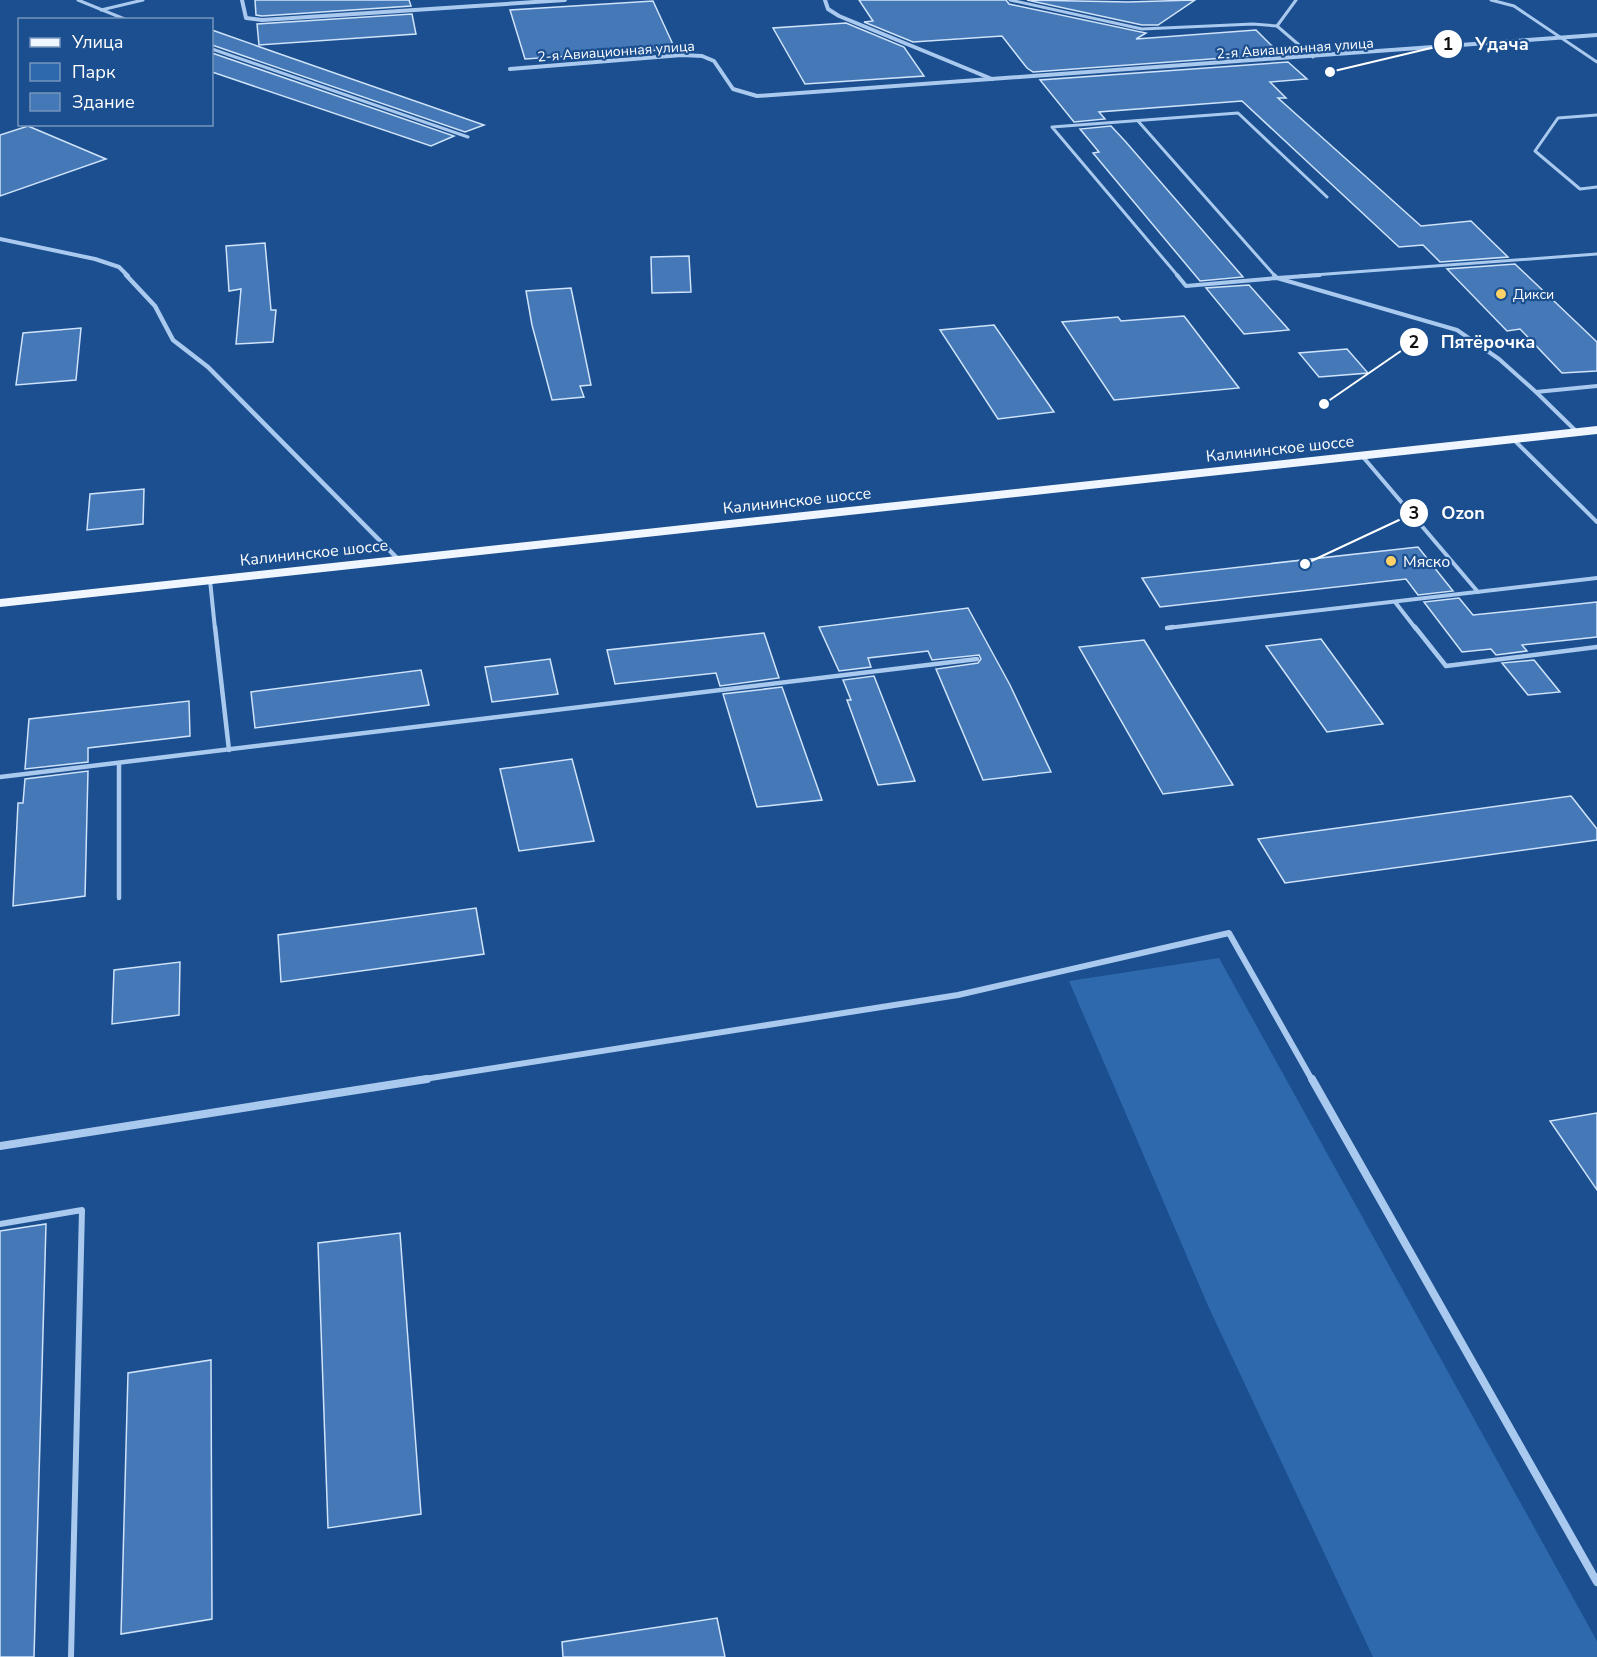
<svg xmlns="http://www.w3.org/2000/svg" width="1597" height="1657" viewBox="0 0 1597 1657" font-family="'Nunito Sans',sans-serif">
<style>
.green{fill:#2e69ad}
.building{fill:#4478b7;stroke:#cfe3fa;stroke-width:1.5}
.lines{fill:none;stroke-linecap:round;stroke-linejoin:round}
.lane-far3{stroke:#a9c9ee;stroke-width:3}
.lane-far2{stroke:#a9c9ee;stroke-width:4}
.lane-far1{stroke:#a9c9ee;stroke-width:4.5}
.lane{stroke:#a9c9ee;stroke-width:6}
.street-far3{stroke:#a9c9ee;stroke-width:4}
.street-far2{stroke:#a9c9ee;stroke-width:4.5}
.street-far1{stroke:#a9c9ee;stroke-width:6}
.street{stroke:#a9c9ee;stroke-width:8}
.primary{fill:#f0f6ff;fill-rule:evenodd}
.poi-dot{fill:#ffd166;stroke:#1b4f8f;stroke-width:2}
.labels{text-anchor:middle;stroke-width:4.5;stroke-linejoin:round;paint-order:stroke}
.far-street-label{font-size:14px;fill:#fff;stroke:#1b4f8f}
.far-poi-label{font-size:14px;fill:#fff;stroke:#1b4f8f;text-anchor:start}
.street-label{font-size:16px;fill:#fff;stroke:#1b4f8f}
.poi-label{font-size:16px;fill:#fff;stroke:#1b4f8f;text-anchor:start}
.leader{fill:none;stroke:#fff;stroke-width:2}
.callout-dot{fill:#fff;stroke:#1b4f8f;stroke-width:2}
.mark-label{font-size:18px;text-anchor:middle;font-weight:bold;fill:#111}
.callout-label{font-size:18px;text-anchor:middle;font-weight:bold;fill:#fff;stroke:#1b4f8f;stroke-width:4.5;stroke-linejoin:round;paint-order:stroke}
</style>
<rect width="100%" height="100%" fill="#1b4f8f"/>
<polygon class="green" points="1219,958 1597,1641 1597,1657 1373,1657 1209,1308 1069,981"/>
<g class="building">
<polygon points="255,0 409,0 411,6 262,16 256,15"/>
<polygon points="859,0 1006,0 1009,4 1146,33 1136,39 1256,30 1280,54 1033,72 1027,68 1002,36 913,42 864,22 873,21"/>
<polygon points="1027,0 1128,2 1195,0 1158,25 1142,25"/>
<polygon points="653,1 675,49 525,59 510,10"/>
<polygon points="412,14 416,34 259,45 257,24"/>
<polygon points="846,23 904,47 924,76 805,84 773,28"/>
<polygon points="212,30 277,53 484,125 465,132 212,45"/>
<polygon points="212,53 454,136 431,146 212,72"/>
<polygon points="1288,62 1307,79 1270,82 1286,98 1278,98 1421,226 1471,221 1508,257 1440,262 1423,245 1399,247 1242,101 1099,112 1105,119 1074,122 1040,80"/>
<polygon points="28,126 106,159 0,196 0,135"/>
<polygon points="1111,126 1125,141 1243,277 1200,281 1093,153 1099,152 1080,129"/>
<polygon points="265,243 271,310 276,310 273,342 236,344 241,289 229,291 226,246"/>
<polygon points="689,256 691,292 652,293 651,257"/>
<polygon points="1515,264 1597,342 1597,371 1562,373 1520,329 1507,331 1447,269"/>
<polygon points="1249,285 1289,330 1244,334 1206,288"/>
<polygon points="571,288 591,385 580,386 584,397 552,400 532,325 526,291"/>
<polygon points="1184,316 1239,388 1114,400 1062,322 1118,317 1121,321"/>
<polygon points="994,325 1054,412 998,419 940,330"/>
<polygon points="81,328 76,380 16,385 23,333"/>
<polygon points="1347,349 1368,373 1319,377 1299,353"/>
<polygon points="144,489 143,524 87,530 90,494"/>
<polygon points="1418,547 1453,591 1418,595 1406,579 1160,607 1142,578"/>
<polygon points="1459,598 1473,615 1597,602 1597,637 1522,645 1527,651 1496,655 1491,649 1462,652 1424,602"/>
<polygon points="968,608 1010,685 1051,772 983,780 936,669 978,663 981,659 979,655 932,660 928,651 868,658 871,667 839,671 819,627"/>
<polygon points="764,633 779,678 720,686 716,673 615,684 607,650"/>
<polygon points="1321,639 1383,724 1327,732 1266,646"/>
<polygon points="1144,640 1233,785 1163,794 1079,647"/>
<polygon points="550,659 558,694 492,702 485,667"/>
<polygon points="1534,660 1560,692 1528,695 1502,663"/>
<polygon points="421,670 429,705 255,728 251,692"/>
<polygon points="874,676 915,781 878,785 847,700 851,700 843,680"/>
<polygon points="782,687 822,800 757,807 723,694"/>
<polygon points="189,701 190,736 88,748 88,762 25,769 29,719"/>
<polygon points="572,759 594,841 519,851 500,769"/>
<polygon points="88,771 85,896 13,906 18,803 23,803 25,779"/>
<polygon points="1571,796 1597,829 1597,840 1285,883 1258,839"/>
<polygon points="476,908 484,954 281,982 278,935"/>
<polygon points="180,962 179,1015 112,1024 114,970"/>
<polygon points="1597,1113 1597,1190 1550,1121"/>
<polygon points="46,1224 34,1657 0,1657 0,1231"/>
<polygon points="400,1233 421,1514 328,1528 318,1243"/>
<polygon points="211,1360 212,1619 121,1634 128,1373"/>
<polygon points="717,1618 725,1657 563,1657 562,1642"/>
</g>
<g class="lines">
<g class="lane-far3">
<polyline points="78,0 127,20"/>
<polyline points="1010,0 1142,29 1253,24 1277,26 1313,57"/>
<polyline points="1491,0 1514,6 1597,62"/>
<polyline points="101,10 143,0"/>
<polyline points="1277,26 1296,0"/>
<polyline points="212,49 468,137"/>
<polyline points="1597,115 1558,118 1535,151 1580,189 1597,187"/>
<polyline points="1138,121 1275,276"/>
<polyline points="1178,276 1052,127 1238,113 1327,197"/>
<polyline points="1300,276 1597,254"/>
</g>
<g class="lane-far2">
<polyline points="1177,275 1186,286 1277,278 1457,330 1499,359 1536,392"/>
<polyline points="1274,275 1277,278 1320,275"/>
<polyline points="1577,432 1536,392 1597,386"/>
<polyline points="1514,440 1597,522"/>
<polyline points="1363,457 1478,592"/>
<polyline points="210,580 215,629"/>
<polyline points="1395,602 1416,629"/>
<polyline points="1167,628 1597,578"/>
</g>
<g class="lane-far1">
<polyline points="215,627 229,750"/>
<polyline points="1415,627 1446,666 1597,647"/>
<polyline points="1167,628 1173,627"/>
<polyline points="119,763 119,898"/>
<polyline points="0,777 977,659"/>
</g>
<polyline class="lane" points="0,1224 82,1210 71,1657"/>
<g class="street-far3">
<polyline points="242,0 246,18 262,20 565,0"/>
<polyline points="825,0 828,9 839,16 992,79"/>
<polyline points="510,69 682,55 702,56 714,61 733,89 757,96 1597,35"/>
<polyline points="0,239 95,259 119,267 128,276"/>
</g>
<polyline class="street-far2" points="126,275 155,306 173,340 208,367 399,560"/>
<polyline class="street-far1" points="418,1080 958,995 1229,933 1312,1080"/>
<g class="street">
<polyline points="1312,1079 1597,1582"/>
<polyline points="0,1146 427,1079"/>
</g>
<polygon class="primary" points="1597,426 1597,434 0,607 0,599"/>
</g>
<g class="poi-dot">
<circle cx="1501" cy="294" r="6"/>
<circle cx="1391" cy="561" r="6"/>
</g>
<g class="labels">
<g class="far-street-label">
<text transform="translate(1295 48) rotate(-4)" y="5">2-я Авиационная улица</text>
<text transform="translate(616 51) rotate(-4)" y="5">2-я Авиационная улица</text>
</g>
<g class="far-poi-label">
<text x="1513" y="299">Дикси</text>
</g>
<g class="street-label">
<text transform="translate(1280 448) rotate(-6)" y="6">Калининское шоссе</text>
<text transform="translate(797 500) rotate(-6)" y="6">Калининское шоссе</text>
<text transform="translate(314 552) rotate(-6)" y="6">Калининское шоссе</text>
</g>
<g class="poi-label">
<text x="1403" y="567">Мяско</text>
</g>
</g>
<path class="leader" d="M1330 72L1448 44M1324 404L1414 342M1305 564L1414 513"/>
<g class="callout-dot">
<circle cx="1330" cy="72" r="6"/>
<circle cx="1324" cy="404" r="6"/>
<circle cx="1305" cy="564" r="6"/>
<circle cx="1448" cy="44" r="15"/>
<circle cx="1414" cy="342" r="15"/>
<circle cx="1414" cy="513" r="15"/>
</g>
<g class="mark-label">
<text x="1448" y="50">1</text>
<text x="1414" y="348">2</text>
<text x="1414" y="519">3</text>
</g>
<g class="callout-label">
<text x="1502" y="50">Удача</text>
<text x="1488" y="348">Пятёрочка</text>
<text x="1463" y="519">Ozon</text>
</g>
<rect x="18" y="18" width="195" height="108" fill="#1b4f8f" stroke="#7695bc" stroke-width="1.5"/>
<rect x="30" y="38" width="30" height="9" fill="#f0f6ff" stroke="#7695bc" stroke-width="1.5"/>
<text x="72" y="48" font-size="18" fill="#ffffff">Улица</text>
<rect x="30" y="63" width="30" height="18" fill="#2e69ad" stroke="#7695bc" stroke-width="1.5"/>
<text x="72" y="78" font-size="18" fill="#ffffff">Парк</text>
<rect x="30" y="93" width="30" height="18" fill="#4478b7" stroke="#7695bc" stroke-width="1.5"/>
<text x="72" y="108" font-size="18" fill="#ffffff">Здание</text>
</svg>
